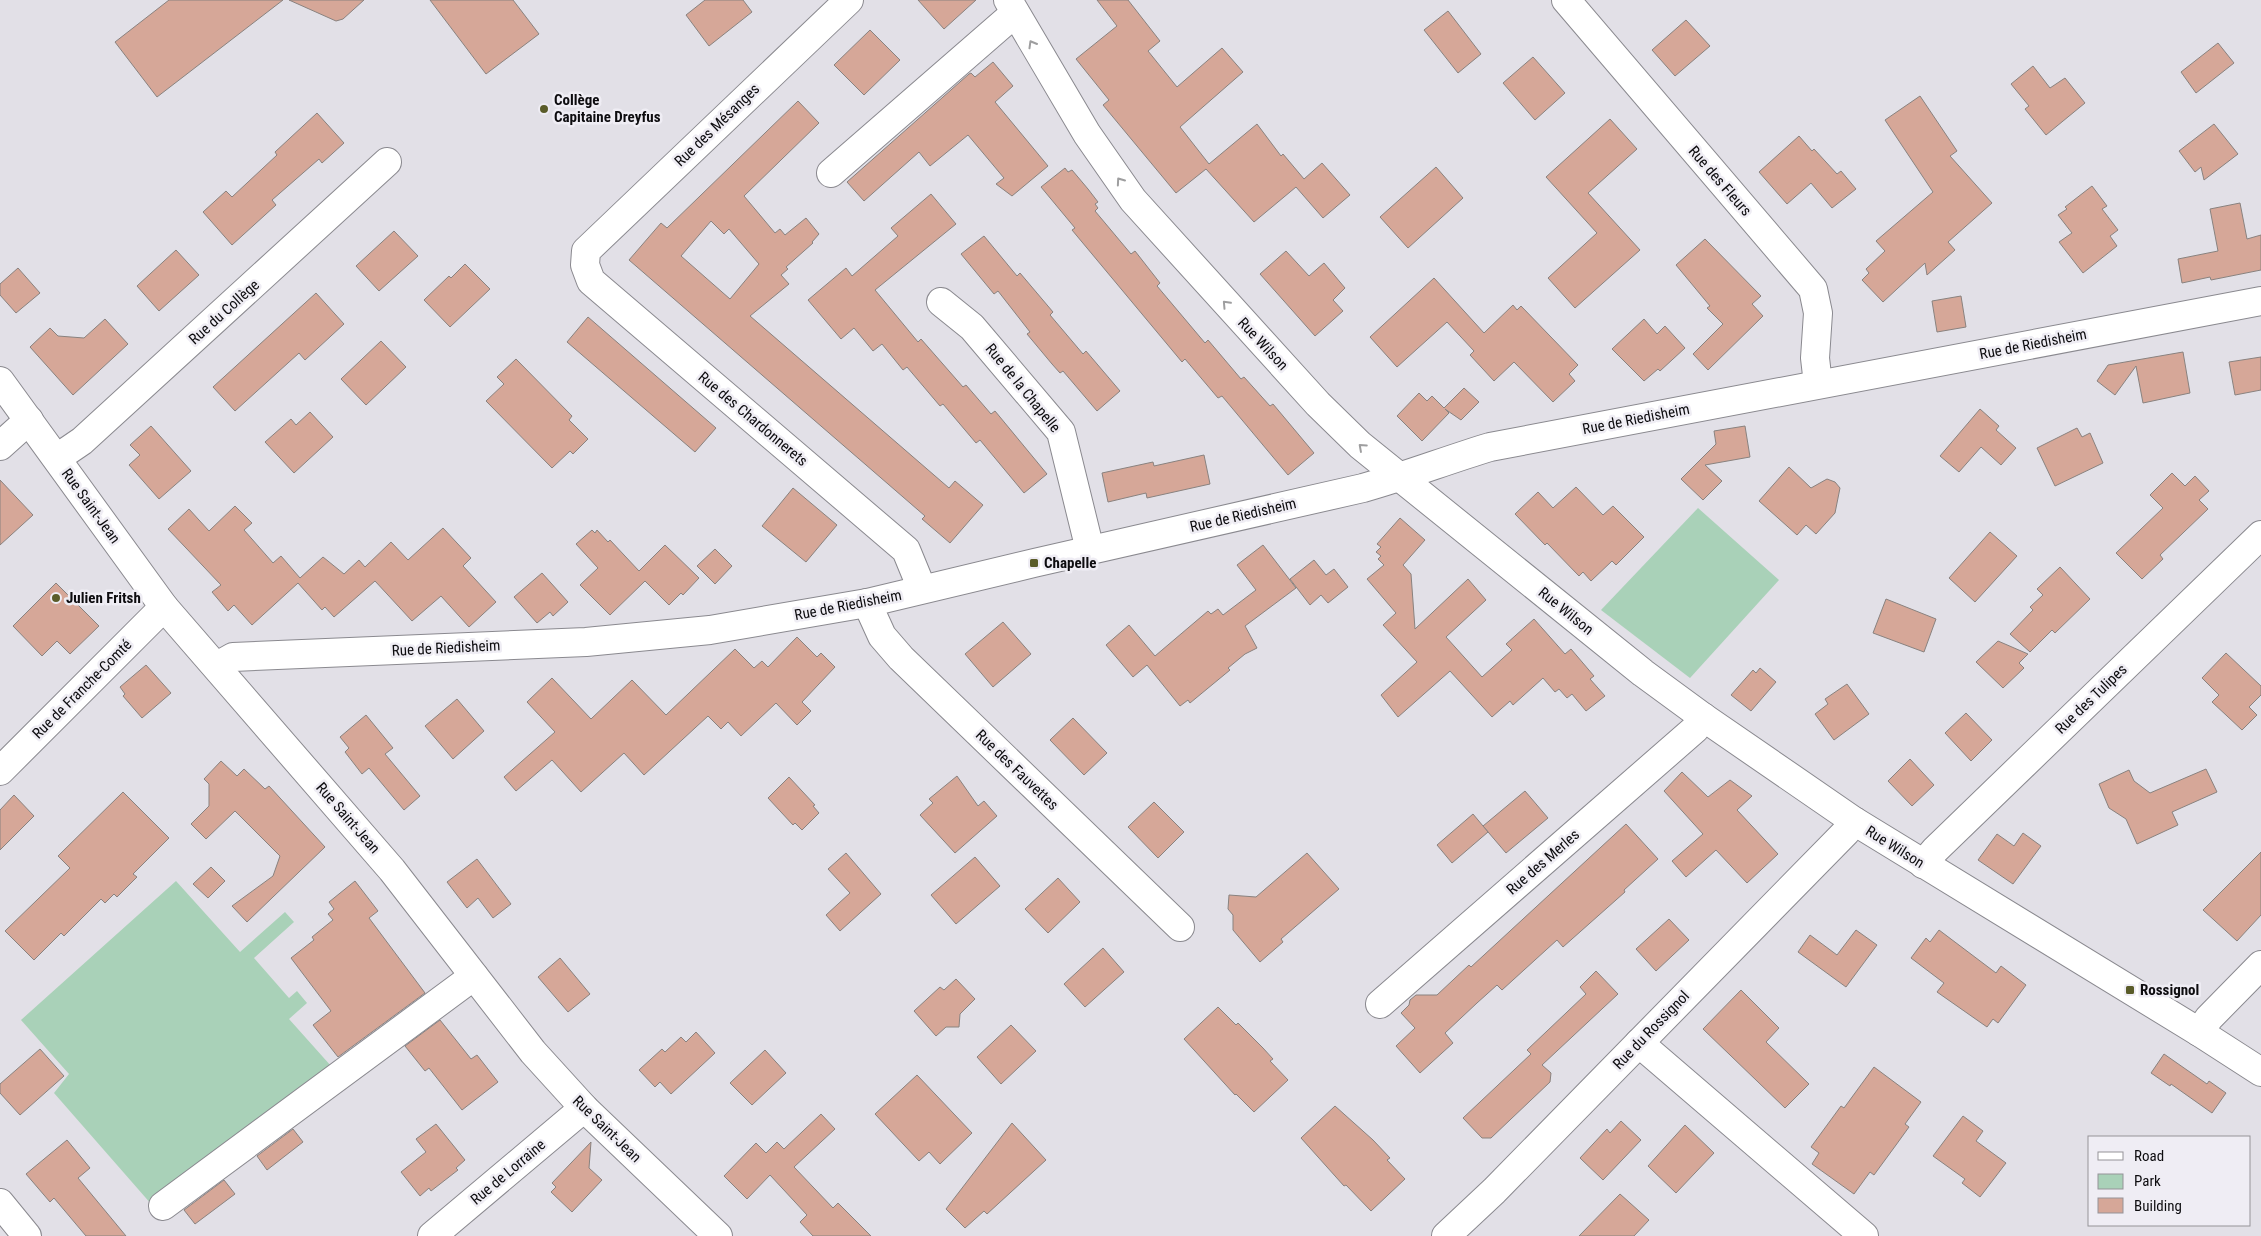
<svg xmlns="http://www.w3.org/2000/svg" width="2261" height="1236" viewBox="0 0 2261 1236" font-family="'Roboto Condensed',sans-serif">
<style>
.green{fill:#a9d1b8}
.building{fill:#d6a798;stroke:#89827f;fill-rule:evenodd}
.lines{fill:none;stroke-linecap:round;stroke-linejoin:round}
.minor-casing{stroke:#8a898f;stroke-width:30}
.minor{stroke:#fff;stroke-width:28}
.oneway{stroke:#9e9e9f}
.poi-dot{fill:#5a5c29;stroke:#efedf4;stroke-width:2}
.labels{text-anchor:middle;stroke-width:5;stroke-linejoin:round;paint-order:stroke}
.poi-label{font-size:15px;font-weight:bold;fill:#0d0c0f;stroke:#efedf4;text-anchor:start}
.street-label{font-size:15px;fill:#0d0c0f;stroke:#efedf4}
</style>
<rect width="100%" height="100%" fill="#e2e0e7"/>
<g class="green">
<polygon points="1698,508 1779,580 1690,678 1601,610"/>
<polygon points="176,881 240,952 285,912 294,922 254,958 289,998 297,991 307,1003 289,1019 331,1066 152,1205 54,1093 69,1074 21,1020"/>
</g>
<g class="building">
<polygon points="169,0 283,0 157,97 115,42"/>
<polygon points="289,0 364,0 343,19 336,21"/>
<polygon points="430,0 513,0 539,34 486,74"/>
<polygon points="705,0 743,0 752,12 709,46 686,15"/>
<polygon points="918,0 976,0 944,29"/>
<polygon points="1097,0 1128,0 1160,41 1148,51 1177,87 1222,48 1243,72 1180,127 1209,164 1257,124 1281,156 1283,154 1304,179 1322,163 1350,195 1323,218 1296,187 1254,222 1206,169 1176,193 1103,105 1109,100 1076,59 1117,26"/>
<polygon points="1448,11 1481,54 1458,73 1424,30"/>
<polygon points="1686,20 1710,46 1675,76 1652,50"/>
<polygon points="870,30 900,60 864,95 834,65"/>
<polygon points="2218,43 2234,63 2196,93 2181,72"/>
<polygon points="1533,57 1565,93 1535,120 1503,83"/>
<polygon points="993,62 1013,86 995,102 1048,166 1012,196 996,184 1004,178 968,135 930,166 919,152 864,201 847,182 969,74 971,73 975,77"/>
<polygon points="2033,66 2050,88 2065,78 2085,103 2046,135 2025,109 2029,106 2011,84"/>
<polygon points="1920,96 1957,151 1950,156 1992,203 1948,242 1955,250 1927,275 1925,263 1883,302 1862,280 1869,273 1866,269 1885,251 1876,241 1933,192 1885,120"/>
<path d="M798 101 819 123 744 196 775 233 780 229 785 235 806 218 819 234 812 242 813 243 786 267 788 269 781 275 789 284 750 316 949 488 955 481 983 505 950 543 922 519 925 516 629 260 661 223 667 228ZM711 221 724 234 729 229 759 264 730 299 681 256Z"/>
<polygon points="317,113 344,143 322,163 319,159 272,200 276,205 232,245 203,212 226,191 232,197 277,155 275,152"/>
<polygon points="1610,119 1637,149 1588,193 1640,250 1575,308 1548,278 1597,233 1546,177"/>
<polygon points="2214,124 2238,154 2204,180 2201,167 2195,172 2179,151"/>
<polygon points="1799,136 1812,151 1814,149 1837,174 1841,171 1856,189 1832,208 1811,183 1787,204 1759,172"/>
<polygon points="1436,167 1463,198 1408,248 1380,217"/>
<polygon points="1065,168 1068,172 1072,170 1088,189 1098,202 1095,204 1098,208 1095,211 1131,254 1135,251 1160,283 1157,286 1205,343 1208,340 1241,379 1244,377 1270,406 1273,404 1314,453 1288,475 1222,396 1218,398 1185,359 1182,362 1072,230 1075,228 1041,187"/>
<polygon points="2092,186 2107,206 2102,209 2118,230 2110,236 2117,246 2083,273 2059,242 2072,233 2058,215 2067,209 2065,207"/>
<polygon points="931,194 956,224 875,290 918,342 921,339 963,387 966,385 991,414 995,411 1047,474 1024,493 980,440 976,443 943,404 940,406 907,367 903,370 882,344 873,351 854,328 841,339 808,300 846,268 852,276 898,236 891,228"/>
<polygon points="2240,203 2247,239 2261,235 2261,270 2211,280 2210,277 2182,283 2178,259 2218,251 2210,209"/>
<polygon points="394,231 418,256 379,291 356,266"/>
<polygon points="984,236 1017,276 1020,273 1053,312 1050,315 1083,354 1086,351 1120,391 1097,411 1063,371 1060,373 1052,364 1027,334 1030,332 998,291 994,294 961,254"/>
<polygon points="1705,239 1761,296 1752,304 1763,316 1708,370 1693,354 1723,324 1707,308 1710,306 1676,265"/>
<polygon points="176,250 199,275 159,311 137,286"/>
<polygon points="1286,251 1309,276 1324,263 1345,288 1333,300 1343,311 1315,336 1260,274"/>
<polygon points="465,264 490,289 450,327 424,300 449,276 451,278"/>
<polygon points="18,268 40,293 16,313 0,295 0,284"/>
<polygon points="1434,278 1484,333 1513,305 1517,310 1521,306 1578,365 1569,374 1575,381 1553,402 1514,362 1494,381 1470,355 1474,351 1447,322 1397,367 1370,337"/>
<polygon points="316,293 344,324 305,360 299,353 235,411 213,387"/>
<polygon points="1961,296 1966,327 1937,332 1932,301"/>
<polygon points="588,317 716,428 695,452 567,342"/>
<polygon points="105,319 128,344 73,395 30,347 50,328 58,336 84,338"/>
<polygon points="1644,319 1657,334 1665,326 1685,348 1660,371 1658,369 1644,381 1612,349"/>
<polygon points="381,341 406,367 366,405 341,379"/>
<polygon points="2183,352 2190,393 2143,403 2136,366 2115,395 2097,381 2108,365"/>
<polygon points="2261,357 2261,390 2235,395 2229,362"/>
<polygon points="516,359 572,416 569,420 588,439 573,454 570,451 552,468 486,401 504,384 497,377"/>
<polygon points="1464,388 1479,402 1461,420 1445,409 1449,413 1422,441 1397,416 1419,393 1427,401 1432,396 1444,408"/>
<polygon points="1980,409 1999,426 1996,430 2016,448 2001,465 1981,447 1959,472 1940,456"/>
<polygon points="310,412 333,437 294,473 265,442 291,419 296,425"/>
<polygon points="151,426 191,471 159,499 129,465 140,455 130,445"/>
<polygon points="1745,426 1750,457 1705,465 1722,481 1703,500 1681,479 1716,444 1714,431"/>
<polygon points="2077,428 2082,437 2090,433 2103,463 2055,486 2037,448"/>
<polygon points="1204,455 1210,484 1147,498 1146,493 1108,502 1102,473 1153,462 1154,466"/>
<polygon points="1789,467 1811,488 1827,479 1835,482 1840,488 1835,513 1816,534 1806,525 1797,535 1759,501"/>
<polygon points="2172,473 2185,486 2195,476 2209,491 2199,500 2208,509 2160,555 2163,559 2142,579 2116,553 2163,508 2150,495"/>
<polygon points="0,480 33,515 0,545"/>
<polygon points="1576,487 1603,515 1613,506 1644,537 1616,565 1612,561 1591,581 1583,572 1579,576 1547,543 1545,545 1515,514 1538,492 1553,508"/>
<polygon points="793,488 837,525 806,562 762,526"/>
<polygon points="235,506 252,523 244,530 273,563 281,556 300,578 323,557 344,574 359,560 365,567 391,542 408,560 443,528 471,558 463,566 496,602 469,627 441,596 412,621 375,581 334,617 325,607 322,610 298,583 252,625 234,605 228,611 212,592 221,585 168,529 189,509 209,531"/>
<polygon points="1400,518 1425,540 1403,565 1411,574 1415,629 1468,579 1486,600 1446,637 1482,677 1512,650 1506,644 1534,619 1565,654 1571,649 1594,676 1590,679 1605,696 1586,711 1572,694 1567,698 1559,689 1555,692 1543,678 1513,705 1510,701 1492,717 1450,671 1398,717 1381,695 1417,662 1383,625 1396,613 1367,579 1384,565 1378,559 1381,556 1376,552 1381,547 1377,544"/>
<polygon points="592,530 595,533 597,530 608,542 610,540 639,571 665,545 699,578 683,595 681,593 669,605 645,581 610,615 580,585 598,568 576,544"/>
<polygon points="1990,532 2017,556 1975,602 1949,578"/>
<polygon points="1263,545 1296,588 1245,626 1257,648 1245,654 1228,668 1230,670 1190,703 1188,700 1180,706 1147,665 1133,677 1106,645 1129,625 1155,656 1208,611 1211,614 1218,609 1223,615 1256,590 1237,565"/>
<polygon points="715,549 732,566 715,584 697,566"/>
<polygon points="1314,560 1326,575 1334,569 1348,587 1328,603 1321,595 1310,605 1290,579"/>
<polygon points="2060,567 2090,599 2055,633 2052,630 2030,652 2010,634 2033,610 2030,607 2043,595 2037,589"/>
<polygon points="542,573 568,602 553,616 550,612 537,623 514,597"/>
<polygon points="56,583 99,626 70,654 57,641 42,656 13,626"/>
<polygon points="1886,599 1936,619 1924,652 1873,633"/>
<polygon points="1003,622 1031,654 993,687 965,654"/>
<polygon points="797,637 817,657 821,653 835,667 802,702 811,711 797,725 776,703 741,736 728,722 721,729 708,716 644,775 624,753 581,792 552,760 516,791 504,777 555,732 527,702 552,678 591,719 632,680 666,715 735,649 754,668 762,661 768,667"/>
<polygon points="1998,641 2028,654 2019,663 2024,668 2003,688 1976,662"/>
<polygon points="2226,653 2261,686 2261,695 2249,707 2257,715 2242,730 2212,702 2219,695 2202,678"/>
<polygon points="146,665 171,693 142,718 123,696 125,694 120,687"/>
<polygon points="1760,668 1776,682 1751,711 1731,695 1753,670 1756,673"/>
<polygon points="1847,684 1869,714 1834,740 1815,714 1828,704 1825,699"/>
<polygon points="457,699 484,731 453,759 425,726"/>
<polygon points="1966,713 1992,740 1971,761 1945,733"/>
<polygon points="366,715 393,748 385,754 420,796 404,810 369,768 362,774 345,752 349,748 340,737"/>
<polygon points="1073,718 1107,753 1084,775 1050,740"/>
<polygon points="1910,759 1934,785 1912,806 1888,781"/>
<polygon points="221,761 237,776 244,769 265,789 269,786 325,847 247,922 232,906 273,876 280,856 235,811 206,839 191,824 209,806 209,784 204,779"/>
<polygon points="2206,769 2217,792 2172,812 2178,825 2137,844 2126,819 2109,808 2099,784 2129,770 2134,781 2150,793"/>
<polygon points="1682,772 1708,797 1730,780 1752,796 1737,810 1778,854 1747,883 1716,850 1686,877 1672,861 1703,834 1664,791"/>
<polygon points="957,776 978,806 984,801 997,816 955,853 920,815 933,803 929,799"/>
<polygon points="789,777 815,805 813,806 819,813 802,830 795,823 793,825 768,798"/>
<polygon points="1525,791 1548,818 1506,853 1483,826"/>
<polygon points="123,792 169,838 133,874 137,877 117,897 114,894 105,903 101,899 64,936 61,933 34,960 5,931 70,868 58,856"/>
<polygon points="14,795 34,816 0,850 0,810"/>
<polygon points="1154,802 1184,832 1158,858 1128,827"/>
<polygon points="1473,814 1488,832 1452,863 1437,845"/>
<polygon points="1626,824 1658,859 1624,890 1625,892 1563,947 1557,940 1502,990 1497,985 1477,1003 1445,1033 1453,1043 1420,1073 1396,1046 1415,1028 1401,1013 1409,1005 1410,1000 1416,995 1437,995 1469,965 1471,967"/>
<polygon points="2023,833 2041,846 2013,884 1978,860 1997,834 2014,846"/>
<polygon points="2261,852 2261,915 2237,941 2203,910"/>
<polygon points="846,853 881,894 840,931 826,915 850,893 828,869"/>
<polygon points="1307,853 1339,889 1281,939 1283,942 1260,962 1233,930 1233,915 1228,909 1229,895 1256,897"/>
<polygon points="975,857 1000,886 956,924 931,895"/>
<polygon points="477,859 511,904 493,918 478,898 467,908 447,882"/>
<polygon points="211,867 225,881 208,898 193,884"/>
<polygon points="1058,878 1080,902 1048,933 1025,909"/>
<polygon points="355,881 378,911 369,918 425,993 338,1057 313,1025 331,1011 291,958 314,940 312,937 333,920 328,914 334,909 329,902"/>
<polygon points="1669,919 1689,940 1656,971 1636,949"/>
<polygon points="1856,930 1877,945 1846,987 1798,952 1810,935 1837,955"/>
<polygon points="1939,930 1996,973 2001,966 2026,985 1998,1023 1993,1019 1987,1027 1937,992 1944,983 1911,958 1926,938 1930,942"/>
<polygon points="1103,948 1124,972 1085,1007 1064,984"/>
<polygon points="560,958 590,994 568,1012 538,977"/>
<polygon points="1596,971 1618,994 1542,1065 1551,1073 1550,1082 1491,1138 1482,1138 1463,1118 1531,1054 1527,1050 1586,994 1580,987"/>
<polygon points="956,979 975,999 960,1014 959,1027 946,1027 936,1036 914,1011 940,987 944,990"/>
<polygon points="1741,990 1779,1028 1766,1042 1809,1084 1785,1108 1703,1029"/>
<polygon points="1218,1007 1236,1025 1238,1023 1263,1048 1273,1059 1270,1061 1288,1080 1254,1112 1236,1094 1235,1095 1184,1039"/>
<polygon points="440,1020 471,1059 477,1055 498,1082 462,1110 429,1068 425,1071 405,1046"/>
<polygon points="1011,1025 1036,1051 1001,1084 977,1057"/>
<polygon points="696,1032 715,1053 671,1094 660,1082 655,1087 639,1070 662,1049 665,1052 681,1037 686,1042"/>
<polygon points="40,1049 64,1076 20,1115 0,1093 0,1084"/>
<polygon points="765,1050 786,1073 752,1105 730,1083"/>
<polygon points="2164,1054 2207,1084 2209,1081 2226,1093 2212,1113 2171,1084 2170,1086 2151,1073"/>
<polygon points="1874,1067 1921,1102 1905,1124 1909,1127 1896,1145 1874,1175 1870,1172 1854,1194 1812,1164 1819,1153 1811,1147 1841,1106 1844,1108"/>
<polygon points="917,1075 972,1133 940,1164 929,1152 919,1161 875,1114"/>
<polygon points="1335,1106 1373,1140 1390,1158 1387,1160 1405,1179 1371,1211 1346,1185 1344,1186 1301,1138"/>
<polygon points="821,1114 835,1129 794,1167 833,1208 838,1203 871,1236 813,1236 800,1222 807,1215 770,1175 747,1199 724,1176 756,1143 766,1153 777,1142 784,1149"/>
<polygon points="1963,1116 1983,1131 1976,1141 2006,1163 1980,1197 1962,1183 1965,1179 1933,1156"/>
<polygon points="1621,1121 1641,1140 1603,1180 1580,1158 1607,1129 1610,1133"/>
<polygon points="1012,1123 1046,1160 987,1214 984,1211 965,1228 946,1209"/>
<polygon points="436,1124 465,1160 456,1168 458,1170 431,1191 429,1188 420,1196 401,1172 426,1152 416,1139"/>
<polygon points="1685,1125 1714,1153 1676,1193 1648,1166"/>
<polygon points="293,1129 303,1142 267,1170 257,1156"/>
<polygon points="67,1140 90,1168 78,1178 126,1236 86,1236 54,1198 50,1202 26,1174"/>
<polygon points="591,1142 589,1168 602,1180 572,1212 551,1192 556,1187 552,1183"/>
<polygon points="224,1180 235,1194 195,1224 184,1210"/>
<polygon points="1620,1194 1649,1220 1634,1236 1579,1236"/>
</g>
<g class="lines">
<defs>
<g id="minor">
<polyline points="849,0 586,251 585,265 591,281 906,550 922,589"/>
<polyline points="1008,0 1087,134 1133,200 1318,404 1360,445 1643,673 1703,717 1854,821 2199,1032 2261,1072"/>
<polyline points="1566,0 1813,289 1818,313 1815,358 1818,384"/>
<polyline points="831,173 1015,13"/>
<polyline points="941,302 972,327 1061,432 1090,550"/>
<polyline points="0,381 164,607 392,870 533,1052 584,1108 718,1236"/>
<polyline points="0,446 29,420"/>
<polyline points="57,458 82,441 387,162"/>
<polyline points="867,603 882,636 901,658 1180,927"/>
<path d="M217 666 233 657 586 642 710 630 867 603 1034 563 1363 488C1406 476 1447 460 1490 447L2261 301"/>
<polyline points="0,771 164,607"/>
<polyline points="1923,864 1935,850 2261,535"/>
<polyline points="1380,1004 1695,729 1703,717"/>
<polyline points="2199,1032 2209,1018 2261,965"/>
<polyline points="1639,1043 1864,1236"/>
<polyline points="0,1203 27,1236"/>
<polyline points="163,1206 474,976"/>
<polyline points="432,1236 584,1108"/>
<polyline points="1446,1236 1494,1191 1846,832 1854,821"/>
</g>
</defs>
<use href="#minor" class="minor-casing"/>
<use href="#minor" class="minor"/>
</g>
<defs><path id="oneway-chevron" d="M-2-3.5L2.5 0L-2 3.5" fill="none" stroke-width="1.6" stroke-linecap="round" stroke-linejoin="round" transform="scale(1.25)"/></defs>
<g class="oneway">
<use href="#oneway-chevron" transform="translate(1032 44) rotate(-120)"/>
<use href="#oneway-chevron" transform="translate(1120 181) rotate(-125)"/>
<use href="#oneway-chevron" transform="translate(1226 304) rotate(-133)"/>
<use href="#oneway-chevron" transform="translate(1362 447) rotate(-138)"/>
</g>
<g class="poi-dot">
<circle cx="544" cy="109" r="5"/>
<rect x="1029" y="558" width="10" height="10" rx="2.5"/>
<circle cx="56" cy="598" r="5"/>
<rect x="2125" y="985" width="10" height="10" rx="2.5"/>
</g>
<g class="labels">
<g class="poi-label">
<text x="554" y="105">Collège<tspan x="554" dy="17">Capitaine Dreyfus</tspan></text>
<text x="1044" y="568">Chapelle</text>
<text x="66" y="603">Julien Fritsh</text>
<text x="2140" y="995">Rossignol</text>
</g>
<g class="street-label">
<text transform="translate(717 125) rotate(-44)" y="5">Rue des Mésanges</text>
<text transform="translate(1720 181) rotate(49)" y="5">Rue des Fleurs</text>
<text transform="translate(224 312) rotate(-42)" y="5">Rue du Collège</text>
<text transform="translate(1263 344) rotate(47)" y="5">Rue Wilson</text>
<text transform="translate(2033 344) rotate(-11)" y="5">Rue de Riedisheim</text>
<text transform="translate(1023 388) rotate(51)" y="5">Rue de la Chapelle</text>
<text transform="translate(753 419) rotate(40)" y="5">Rue des Chardonnerets</text>
<text transform="translate(1636 419) rotate(-11)" y="5">Rue de Riedisheim</text>
<text transform="translate(91 506) rotate(54)" y="5">Rue Saint-Jean</text>
<text transform="translate(1243 515) rotate(-13)" y="5">Rue de Riedisheim</text>
<text transform="translate(848 605) rotate(-11)" y="5">Rue de Riedisheim</text>
<text transform="translate(1566 611) rotate(39)" y="5">Rue Wilson</text>
<text transform="translate(446 648) rotate(-3)" y="5">Rue de Riedisheim</text>
<text transform="translate(82 689) rotate(-45)" y="5">Rue de Franche-Comté</text>
<text transform="translate(2091 699) rotate(-44)" y="5">Rue des Tulipes</text>
<text transform="translate(1017 770) rotate(44)" y="5">Rue des Fauvettes</text>
<text transform="translate(348 818) rotate(49)" y="5">Rue Saint-Jean</text>
<text transform="translate(1895 847) rotate(32)" y="5">Rue Wilson</text>
<text transform="translate(1543 862) rotate(-41)" y="5">Rue des Merles</text>
<text transform="translate(1651 1030) rotate(-46)" y="5">Rue du Rossignol</text>
<text transform="translate(607 1129) rotate(44)" y="5">Rue Saint-Jean</text>
<text transform="translate(508 1172) rotate(-40)" y="5">Rue de Lorraine</text>
</g>
</g>
<rect x="2088" y="1136" width="162" height="90" fill="#efedf4" stroke="#959398"/>
<rect x="2098" y="1152" width="25" height="8" fill="#ffffff" stroke="#959398"/>
<text x="2134" y="1161" font-size="15" fill="#0d0c0f">Road</text>
<rect x="2098" y="1174" width="25" height="15" fill="#a9d1b8" stroke="#959398"/>
<text x="2134" y="1186" font-size="15" fill="#0d0c0f">Park</text>
<rect x="2098" y="1198" width="25" height="15" fill="#d6a798" stroke="#959398"/>
<text x="2134" y="1211" font-size="15" fill="#0d0c0f">Building</text>
</svg>
